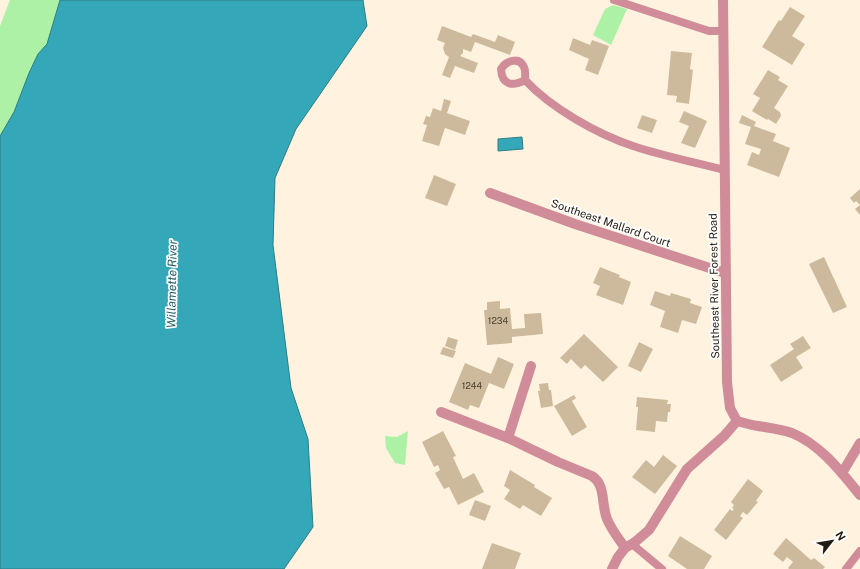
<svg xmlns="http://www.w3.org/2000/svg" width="860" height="569" viewBox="0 0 860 569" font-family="'Public Sans',sans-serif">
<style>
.green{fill:#adf1a6}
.water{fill:#34a7b8;stroke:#2e7d85}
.building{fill:#cdba9c}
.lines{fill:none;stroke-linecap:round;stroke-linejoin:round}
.lane{stroke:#d08c98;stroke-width:8}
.street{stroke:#d08c98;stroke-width:10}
.labels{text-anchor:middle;stroke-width:3.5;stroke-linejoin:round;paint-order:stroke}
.number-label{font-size:9px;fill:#4c4232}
.street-label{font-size:11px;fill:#211a0f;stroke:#fff}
.water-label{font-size:12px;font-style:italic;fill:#1b5962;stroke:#fff}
</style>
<rect width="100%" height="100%" fill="#fff3e0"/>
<g class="green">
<polygon points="10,0 60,0 47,44 38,54 29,73 14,112 0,136 0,26"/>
<polygon points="613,5 627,9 611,45 593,35 605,9"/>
<polygon points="408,431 405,465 395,463 386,448 385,436 397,437"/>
</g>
<g class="water">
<polygon points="60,0 363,0 367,26 296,129 275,178 273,245 291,388 308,439 313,527 284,569 0,569 0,136 14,112 29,73 38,54 47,44"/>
<polygon points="522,137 523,149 498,151 498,139"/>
</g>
<g class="building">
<polygon points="790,7 805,16 792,36 805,44 792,65 762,47 779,20 781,21"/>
<polygon points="442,26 471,37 473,34 495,42 498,35 515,42 510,55 475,42 471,52 463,49 463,53 460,56 478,63 474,73 455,66 450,78 442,75 449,57 445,54 443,48 445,43 437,40"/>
<polygon points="573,38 590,45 592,40 609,46 598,75 585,70 589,59 569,50"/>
<polygon points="671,51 692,53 690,69 693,70 689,104 676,102 677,96 667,95"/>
<polygon points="768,70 780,77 778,80 788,86 774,108 780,112 781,116 776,124 768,119 767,120 752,111 760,98 753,94"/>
<polygon points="444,99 451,101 447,113 470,121 465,135 445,128 439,146 422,141 427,125 423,124 426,116 430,117 433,108 441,111"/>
<polygon points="684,111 707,121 695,148 681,143 689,126 679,122"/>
<polygon points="642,115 657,120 652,133 637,128"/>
<polygon points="742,115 756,122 754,126 776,134 773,141 790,148 779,177 747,165 752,152 759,155 761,149 745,144 751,127 739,123"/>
<polygon points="434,175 456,184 447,206 425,198"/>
<polygon points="860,189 860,205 856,201 854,203 850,198"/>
<polygon points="860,205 860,215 855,209"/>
<polygon points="824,257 847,307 833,313 809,264"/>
<polygon points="600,267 620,275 619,277 631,282 623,305 596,295 600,286 593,283"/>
<polygon points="655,291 670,296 671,293 691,299 690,303 702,307 696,324 682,320 678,333 660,327 665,311 650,305"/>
<polygon points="500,301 500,309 510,308 512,329 525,328 524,314 541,313 543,334 512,337 512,343 487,345 484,310 487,310 487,302"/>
<polygon points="584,334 618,367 603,382 585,365 581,369 571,359 567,364 560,358"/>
<polygon points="803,336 811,348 796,357 803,368 781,382 770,365 794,349 790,344"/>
<polygon points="448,337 458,340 455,350 445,346"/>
<polygon points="639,342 653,349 641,372 628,366"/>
<polygon points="443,347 456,351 453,358 440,354"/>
<polygon points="498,357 514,364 504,389 489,383 479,408 470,405 468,410 449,402 465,363 491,374"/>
<polygon points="548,383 549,390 551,390 553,406 541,408 538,391 540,391 539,384"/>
<polygon points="574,395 576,398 572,401 587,427 572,436 554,406"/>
<polygon points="637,397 668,400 667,404 671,404 670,412 668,412 667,422 656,421 655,432 636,430 638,407 636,407"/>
<polygon points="443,431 456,456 453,457 463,479 474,473 484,492 458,505 449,487 444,489 435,473 440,470 438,465 434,467 422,442"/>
<polygon points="663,455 677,466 655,494 632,477 646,460 654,467"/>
<polygon points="510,470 535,485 534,487 552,498 541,516 523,505 520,509 504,499 510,490 504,486"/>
<polygon points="748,479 763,491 756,501 758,502 747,515 743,512 740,516 743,518 726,540 714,530 730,509 732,511 734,509 732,508 734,505 731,502"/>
<polygon points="475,500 491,506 485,521 469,515"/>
<polygon points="680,536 712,556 704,569 687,569 668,556"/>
<polygon points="786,538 811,560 814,558 825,567 823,569 789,569 788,568 793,562 787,557 783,562 773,554"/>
<polygon points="492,543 521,553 515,569 482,569"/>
</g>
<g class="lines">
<g class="lane">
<polyline points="614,0 709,31 723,31"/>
<path d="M525 80C512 87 502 85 501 69 506 61 519 56 524 67 526 71 525 76 525 80 551 108 597 134 633 146 663 156 694 162 724 170"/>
<polyline points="632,544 662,569"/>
<polyline points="846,569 860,551"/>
</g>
<g class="street">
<path d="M723 0 727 382 730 408 737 421C744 423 751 425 758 426 770 428 781 429 792 433 821 445 841 472 860 495"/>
<polyline points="490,193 575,224 725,273"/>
<path d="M441 412 508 438 558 462 592 476C606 485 601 504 607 519 611 529 619 539 625 548"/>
<polyline points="508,438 531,366"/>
<polyline points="842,473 860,443"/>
<polyline points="612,569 618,557 625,548 635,542 649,530 687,469 724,436 737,421"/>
</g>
</g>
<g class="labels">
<g class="number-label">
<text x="498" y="324">1234</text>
<text x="472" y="389">1244</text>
</g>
<g class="street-label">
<text transform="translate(611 223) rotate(19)" y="4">Southeast Mallard Court</text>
<text transform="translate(714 286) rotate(-91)" y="4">Southeast River Forest Road</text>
</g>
<g class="water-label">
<text transform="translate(172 284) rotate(-89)" y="4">Willamette River</text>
</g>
</g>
<g transform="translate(832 541) rotate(59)" stroke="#ffffff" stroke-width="3" paint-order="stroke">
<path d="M0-3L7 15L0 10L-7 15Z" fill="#211a0f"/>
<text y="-6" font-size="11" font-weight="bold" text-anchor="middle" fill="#211a0f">N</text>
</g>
</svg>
